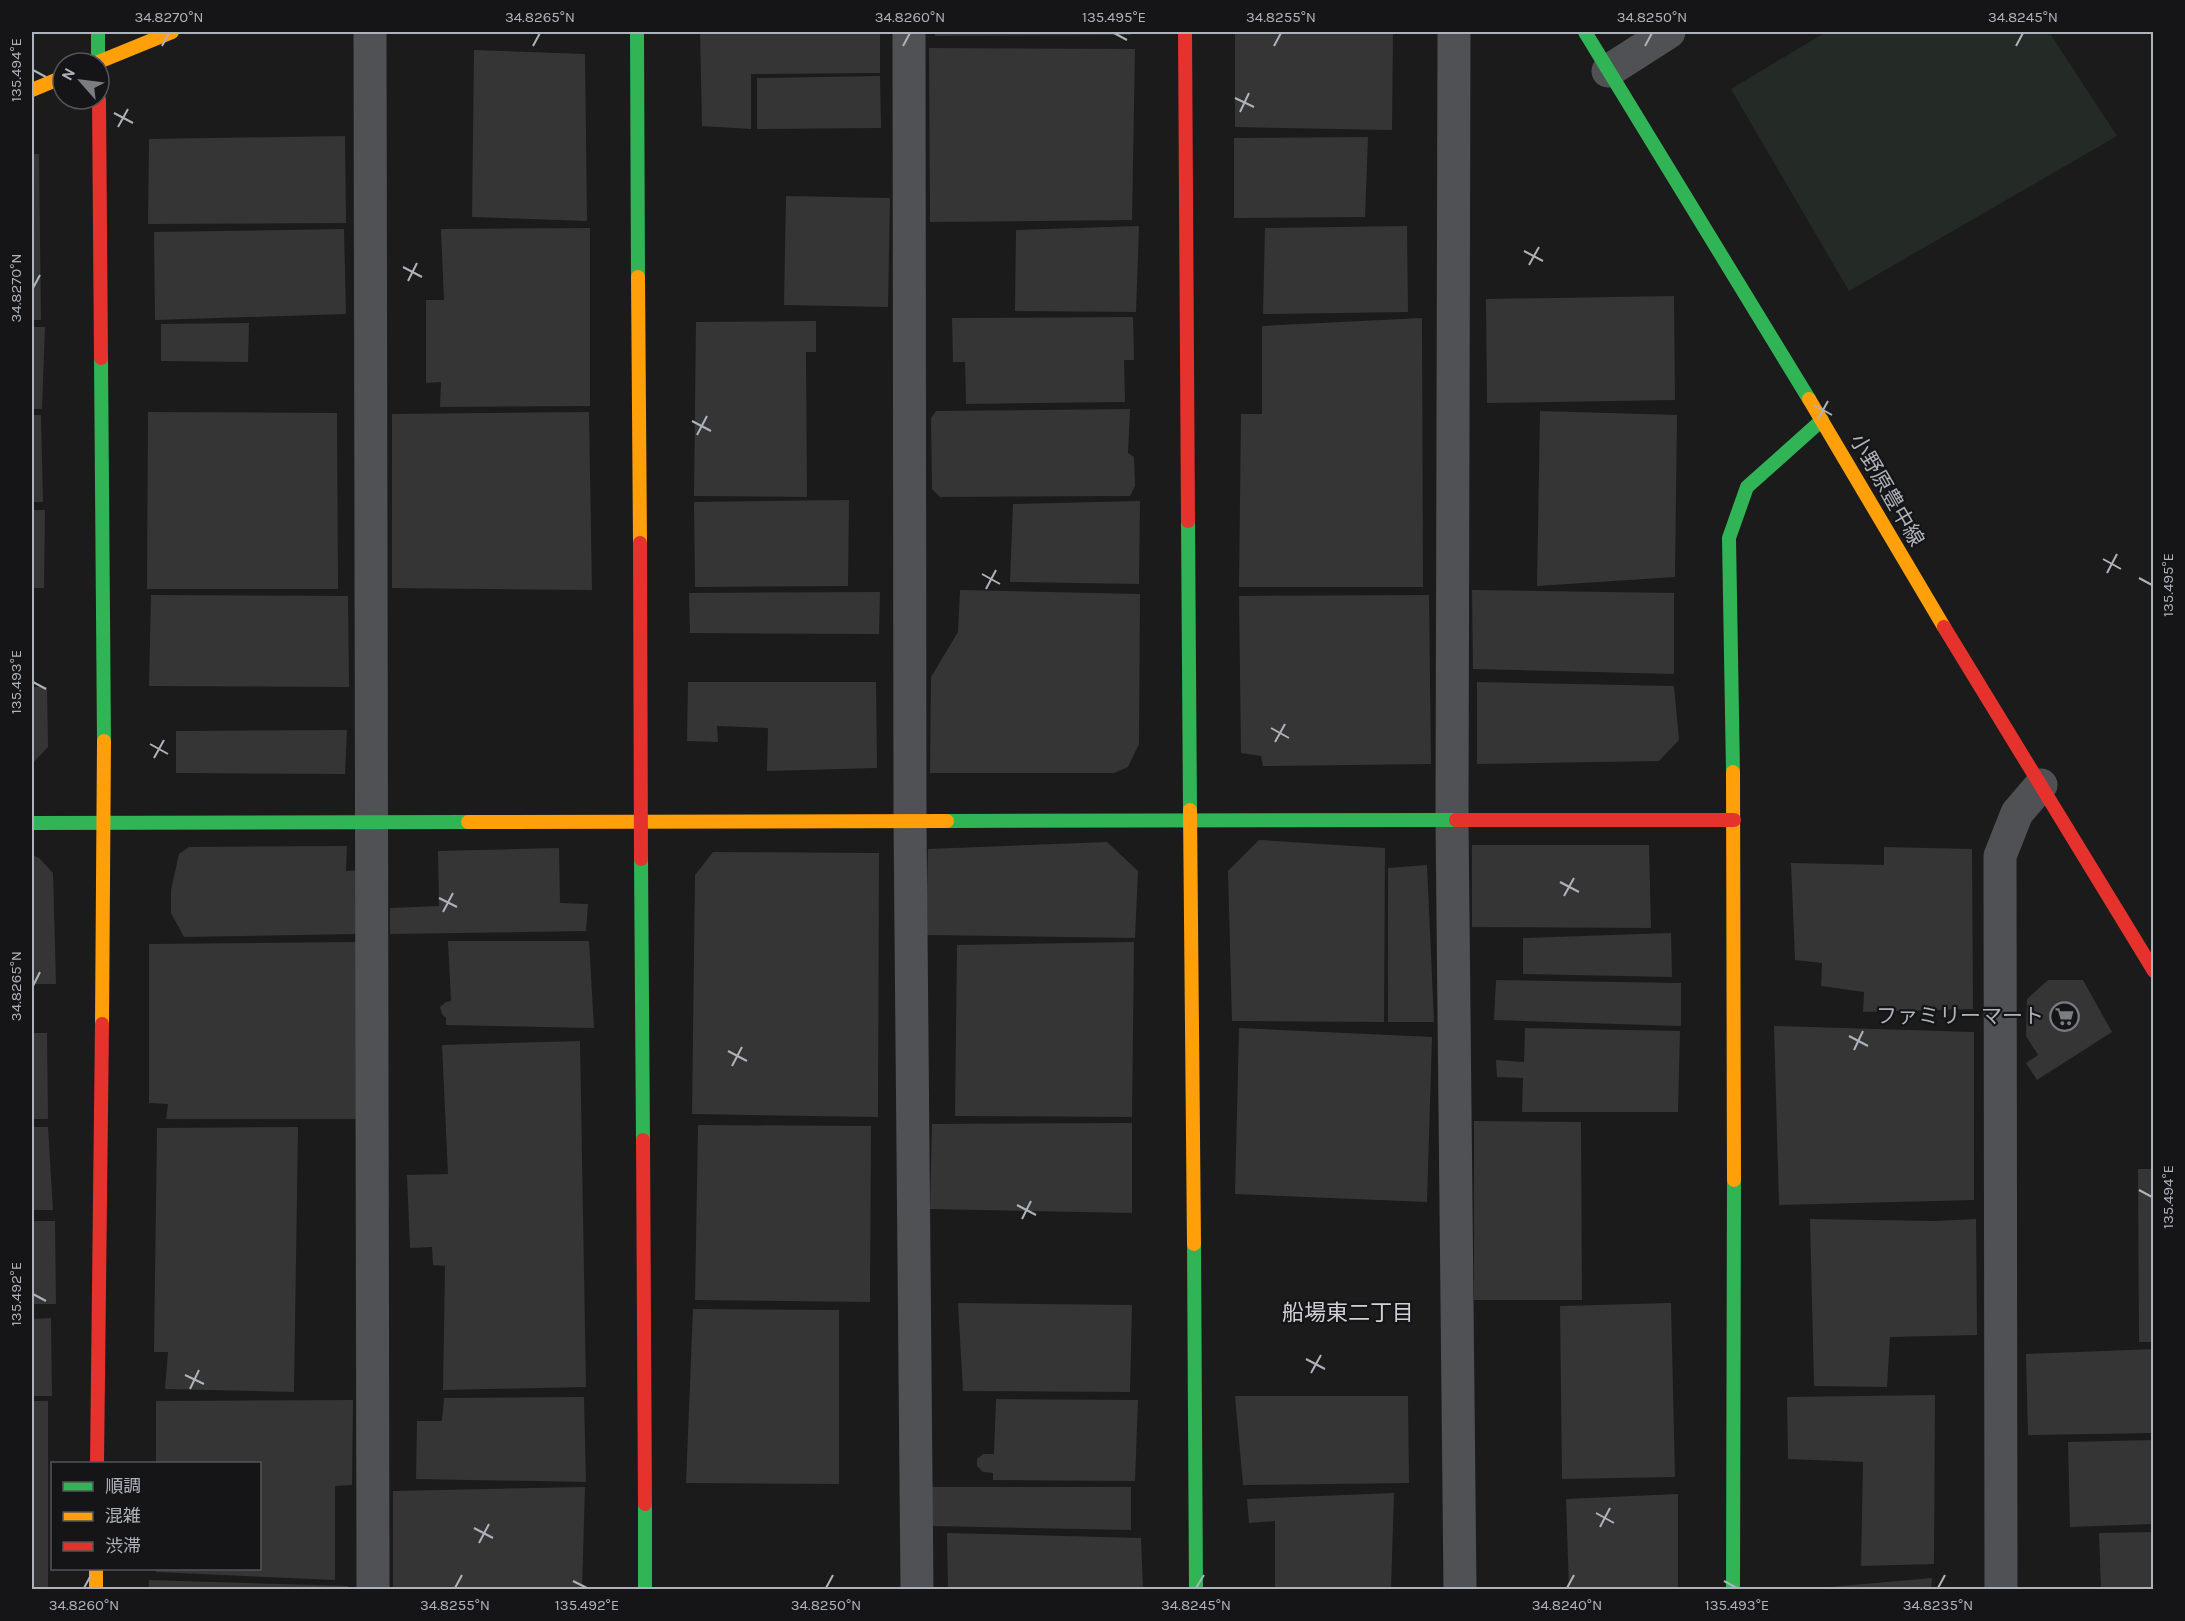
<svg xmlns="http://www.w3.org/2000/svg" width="2185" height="1621" viewBox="0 0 2185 1621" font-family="Karla,'Noto Sans JP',sans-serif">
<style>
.green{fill:#242a25}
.building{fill:#353536}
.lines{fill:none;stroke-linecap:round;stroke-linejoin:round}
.street{stroke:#505154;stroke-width:33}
.fast{stroke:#30b455;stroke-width:14}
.slow{stroke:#ff9f0a;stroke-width:14}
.jam{stroke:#e5322d;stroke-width:14}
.ticks{fill:none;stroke:#aeb2ba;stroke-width:2}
.labels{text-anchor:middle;stroke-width:4.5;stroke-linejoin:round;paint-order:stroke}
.street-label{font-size:21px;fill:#aeb2ba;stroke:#151517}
.poi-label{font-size:21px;fill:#aeb2ba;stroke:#151517;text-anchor:end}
.neighbourhood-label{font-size:22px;fill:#cfd1d7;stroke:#151517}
.neatline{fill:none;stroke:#aeb2ba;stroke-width:2}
.ticks-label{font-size:15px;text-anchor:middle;fill:#aeb2ba}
</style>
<rect width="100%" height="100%" fill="#1b1b1b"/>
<polygon class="green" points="1826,32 2049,32 2117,136 1849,291 1731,89"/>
<g class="building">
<polygon points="700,32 880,32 880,73 751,74 751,129 702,126"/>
<polygon points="935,32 1131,32 1131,35 935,36"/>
<polygon points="1235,32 1393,32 1392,130 1235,127"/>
<polygon points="929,48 1135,49 1132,220 930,222"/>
<polygon points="474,50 585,54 587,221 472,217"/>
<polygon points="880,76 881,128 757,129 757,78"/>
<polygon points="345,136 346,223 148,224 149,139"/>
<polygon points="1368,137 1365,217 1234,218 1234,138"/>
<polygon points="32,154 39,154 41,320 32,320"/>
<polygon points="786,196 890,198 888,307 784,305"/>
<polygon points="1139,226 1136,312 1015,311 1016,230"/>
<polygon points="1407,226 1408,312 1263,314 1265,228"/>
<polygon points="590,228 590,406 440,407 441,382 426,383 426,300 444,300 441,229"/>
<polygon points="344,229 346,314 155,320 154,232"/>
<polygon points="1674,296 1675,400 1487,403 1486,299"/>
<polygon points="1133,317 1134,360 1124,360 1125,402 966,404 965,362 953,362 952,318"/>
<polygon points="1422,318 1423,587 1239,587 1241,414 1262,414 1262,326"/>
<polygon points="816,321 816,352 806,352 807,497 694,496 696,322"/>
<polygon points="249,323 248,362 161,361 161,324"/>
<polygon points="32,327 45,327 42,409 32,409"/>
<polygon points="1130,409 1128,453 1134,457 1135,486 1130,496 940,497 932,489 931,418 936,411"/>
<polygon points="1540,411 1677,415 1675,577 1537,586"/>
<polygon points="148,412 337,413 338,589 147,589"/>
<polygon points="589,412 592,590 392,588 392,414"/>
<polygon points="32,415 41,415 43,502 32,502"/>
<polygon points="849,500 848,586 695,587 694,502"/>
<polygon points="1140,501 1139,584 1010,582 1013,504"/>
<polygon points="32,510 45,510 44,588 32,588"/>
<polygon points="960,590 1140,594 1139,744 1128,767 1114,773 930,773 931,677 958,632"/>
<polygon points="1472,590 1674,593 1674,674 1473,669"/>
<polygon points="880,592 879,634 690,633 689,593"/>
<polygon points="151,595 348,596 349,687 149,686"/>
<polygon points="1429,595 1431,764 1263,766 1261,756 1241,753 1239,596"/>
<polygon points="688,682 876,682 877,768 767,771 768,728 717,726 718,742 687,741"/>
<polygon points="1477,682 1674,686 1679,740 1659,761 1477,764"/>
<polygon points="32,687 47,687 48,747 32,764"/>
<polygon points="347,730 345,774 176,773 176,731"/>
<polygon points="1259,840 1385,848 1384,1022 1232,1021 1228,871"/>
<polygon points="1107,842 1138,871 1135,938 926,935 928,849"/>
<polygon points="1472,845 1649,845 1651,928 1472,927"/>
<polygon points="347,846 346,871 360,870 358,934 184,937 171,913 171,890 179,854 189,847"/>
<polygon points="1884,847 1972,849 1973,1009 1863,1012 1864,992 1821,986 1822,963 1795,960 1791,863 1884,865"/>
<polygon points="559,848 560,903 588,904 586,931 390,934 390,908 439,906 438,851"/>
<polygon points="713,852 879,853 878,1117 692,1114 695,875"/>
<polygon points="32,855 39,858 53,873 56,984 32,984"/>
<polygon points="1427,865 1434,1022 1388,1022 1388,868"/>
<polygon points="1671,933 1672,977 1523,974 1523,938"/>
<polygon points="448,941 589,941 594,1028 446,1025 446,1018 442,1014 440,1007 446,1002 451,1001"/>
<polygon points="357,942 359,1119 166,1119 168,1104 149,1103 149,944"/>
<polygon points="1134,942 1132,1117 955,1116 957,945"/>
<polygon points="1496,980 1681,983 1681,1026 1494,1020"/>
<polygon points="2048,980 2083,980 2112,1032 2037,1080 2026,1063 2038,1055 2026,1036 2027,999"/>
<polygon points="1774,1026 1974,1032 1974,1200 1779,1205"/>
<polygon points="1239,1028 1432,1037 1427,1202 1235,1194"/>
<polygon points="1525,1028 1680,1031 1678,1112 1522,1112 1523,1078 1497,1077 1496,1060 1524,1062"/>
<polygon points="32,1033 47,1033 48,1119 32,1119"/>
<polygon points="580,1041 586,1387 443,1390 445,1266 433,1265 432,1247 410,1248 407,1175 448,1174 442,1045"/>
<polygon points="1474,1121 1581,1122 1582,1300 1474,1300"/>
<polygon points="1132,1123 1132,1213 930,1209 932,1124"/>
<polygon points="698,1125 871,1126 870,1302 695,1300"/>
<polygon points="32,1127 48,1127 53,1210 32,1210"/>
<polygon points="298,1127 294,1392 165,1389 168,1352 154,1352 157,1128"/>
<polygon points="2138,1169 2154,1169 2154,1342 2139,1342"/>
<polygon points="1810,1219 1935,1221 1976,1219 1977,1335 1890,1337 1887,1387 1814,1386"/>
<polygon points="32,1221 55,1221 56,1304 32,1304"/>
<polygon points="958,1303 1132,1305 1130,1392 963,1391"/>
<polygon points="1671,1303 1675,1477 1562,1479 1560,1306"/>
<polygon points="693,1309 839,1310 839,1484 686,1483"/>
<polygon points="51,1318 52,1396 32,1396 32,1319"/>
<polygon points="2154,1349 2154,1433 2028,1435 2026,1354"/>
<polygon points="1935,1395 1934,1564 1861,1566 1863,1462 1788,1459 1787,1397"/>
<polygon points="1235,1396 1408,1396 1409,1483 1243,1485"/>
<polygon points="584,1397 586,1482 416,1479 417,1421 442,1421 444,1398"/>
<polygon points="996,1399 1138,1400 1135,1481 993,1480 993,1473 983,1472 977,1466 977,1459 983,1454 994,1454"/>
<polygon points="353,1400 352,1485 335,1486 335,1580 156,1572 156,1568 260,1568 260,1464 156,1464 156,1401"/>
<rect x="32" y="1401" width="16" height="189"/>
<polygon points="2154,1440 2154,1524 2070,1527 2068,1442"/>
<polygon points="585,1487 582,1590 393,1590 393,1491"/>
<polygon points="932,1487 1131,1487 1131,1530 931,1526"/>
<polygon points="1394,1493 1391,1590 1275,1590 1275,1521 1249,1523 1247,1499"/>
<polygon points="1678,1494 1678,1590 1569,1590 1566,1499"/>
<polygon points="2154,1532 2154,1590 2101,1590 2099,1533"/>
<polygon points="947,1533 1141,1538 1143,1590 948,1590"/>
<polygon points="1932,1578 1931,1590 1819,1590 1819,1588"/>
<polygon points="149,1580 348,1586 348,1590 149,1590"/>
</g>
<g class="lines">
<g class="street">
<polyline points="370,32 373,1590"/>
<polyline points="909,32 910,821 917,1590"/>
<polyline points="1454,32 1452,821 1460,1590"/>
<polyline points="1608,71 1669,32"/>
<polyline points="2001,1590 2000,856 2017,813 2041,785"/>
</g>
<g class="fast">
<polyline points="98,32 98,63"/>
<polyline points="637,32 638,277"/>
<polyline points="1585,32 1809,399"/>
<polyline points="101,358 104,741"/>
<polyline points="1188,521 1190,810"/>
<polyline points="1733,772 1729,538 1747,487 1822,420"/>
<polyline points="947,821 1456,820"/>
<polyline points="32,823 468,822"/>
<polyline points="641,859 643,1140"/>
<polyline points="1194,1244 1196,1590"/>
<polyline points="645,1504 645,1590"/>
<polyline points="1733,1590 1734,1180"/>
</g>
<g class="slow">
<polyline points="96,63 172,32"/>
<polyline points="32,90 63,77"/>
<polyline points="638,277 640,543"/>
<polyline points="1809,399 1944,627"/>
<polyline points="1733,772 1734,1180"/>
<polyline points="1190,810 1194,1244"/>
<polyline points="468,822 947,821"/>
<polyline points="102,1024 104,741"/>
<polyline points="96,1568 96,1590"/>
</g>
<g class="jam">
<polyline points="1185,32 1188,521"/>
<polyline points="99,99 101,358"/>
<polyline points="640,543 641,859"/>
<polyline points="1944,627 2154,971"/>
<polyline points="1456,820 1734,820"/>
<polyline points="643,1140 645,1504"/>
<polyline points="97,1464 102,1024"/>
</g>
</g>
<path class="ticks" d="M1114 33 1127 40M162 46 169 33M533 46 540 33M903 46 910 33M1274 46 1281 33M1645 46 1652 33M2016 46 2023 33M33 70 46 77M1235 98 1254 107M1240 112 1249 93M114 113 133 123M118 127 128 109M1524 251 1543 261M1529 265 1539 247M403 267 422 277M408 281 417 263M33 288 40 275M1814 405 1832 415M1818 419 1828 401M692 421 711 431M697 435 707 416M2103 559 2121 569M2107 573 2117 554M982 574 1000 584M2139 578 2152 585M986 589 996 570M33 682 46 689M1271 728 1289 738M1275 742 1285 724M150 744 168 754M154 758 164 740M1560 882 1579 892M1564 896 1574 878M439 898 457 907M443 912 453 893M33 986 40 972M1849 1036 1868 1046M1854 1050 1863 1031M728 1051 747 1061M732 1066 742 1047M2139 1190 2152 1197M1017 1205 1036 1215M1022 1219 1031 1201M33 1294 46 1301M1306 1359 1325 1369M1311 1373 1321 1355M185 1375 204 1384M190 1389 199 1370M1596 1513 1614 1523M1600 1527 1610 1508M474 1528 493 1538M479 1543 489 1524M573 1581 587 1588M1724 1581 1737 1588M84 1588 91 1575M455 1588 462 1575M826 1588 833 1575M1196 1588 1204 1575M1567 1588 1574 1575M1938 1588 1945 1575"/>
<defs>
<symbol id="supermarket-ring" viewBox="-11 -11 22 22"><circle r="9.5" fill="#151517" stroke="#7b7d82" stroke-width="1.5"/><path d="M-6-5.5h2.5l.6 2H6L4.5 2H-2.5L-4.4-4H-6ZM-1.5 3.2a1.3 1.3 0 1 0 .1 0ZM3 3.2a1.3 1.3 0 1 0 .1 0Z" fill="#7b7d82"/></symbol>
</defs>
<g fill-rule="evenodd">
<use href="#supermarket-ring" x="2048" y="1000" width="33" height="33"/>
</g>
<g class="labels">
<g class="street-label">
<text transform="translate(1887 490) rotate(60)" y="7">小野原豊中線</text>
</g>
<g class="poi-label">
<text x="2044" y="1023">ファミリーマート</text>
</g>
<g class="neighbourhood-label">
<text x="1348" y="1320">船場東二丁目</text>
</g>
</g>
<rect width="2185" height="1621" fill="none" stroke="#151517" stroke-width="66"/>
<rect x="51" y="1462" width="210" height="108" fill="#151517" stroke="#525458" stroke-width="1.5"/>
<rect x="63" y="1482" width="30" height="9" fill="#30b455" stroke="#525458" stroke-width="1.5"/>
<text x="105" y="1492" font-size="18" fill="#aeb2ba">順調</text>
<rect x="63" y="1512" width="30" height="9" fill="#ff9f0a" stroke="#525458" stroke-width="1.5"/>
<text x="105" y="1522" font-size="18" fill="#aeb2ba">混雑</text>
<rect x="63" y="1542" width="30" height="9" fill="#e5322d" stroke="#525458" stroke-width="1.5"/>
<text x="105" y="1552" font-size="18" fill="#aeb2ba">渋滞</text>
<g transform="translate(81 81) rotate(298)"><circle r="28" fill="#151517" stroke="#525458" stroke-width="1.5"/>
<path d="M0-4.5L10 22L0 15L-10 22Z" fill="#7b7d82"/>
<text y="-9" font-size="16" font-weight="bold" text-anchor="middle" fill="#aeb2ba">N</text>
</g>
<rect x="33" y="33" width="2119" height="1555" class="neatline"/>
<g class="ticks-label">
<text x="169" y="22">34.8270°N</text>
<text x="540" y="22">34.8265°N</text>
<text x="910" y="22">34.8260°N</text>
<text x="1114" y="22">135.495°E</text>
<text x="1281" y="22">34.8255°N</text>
<text x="1652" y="22">34.8250°N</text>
<text x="2023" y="22">34.8245°N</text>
<text transform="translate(16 70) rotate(-90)" y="5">135.494°E</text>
<text transform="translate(16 288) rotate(-90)" y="5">34.8270°N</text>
<text transform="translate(2168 585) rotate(-90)" y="5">135.495°E</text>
<text transform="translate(16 682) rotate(-90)" y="5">135.493°E</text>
<text transform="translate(16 986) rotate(-90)" y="5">34.8265°N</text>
<text transform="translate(2168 1197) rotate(-90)" y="5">135.494°E</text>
<text transform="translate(16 1294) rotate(-90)" y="5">135.492°E</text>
<text x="84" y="1610">34.8260°N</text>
<text x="455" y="1610">34.8255°N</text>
<text x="587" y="1610">135.492°E</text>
<text x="826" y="1610">34.8250°N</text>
<text x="1196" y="1610">34.8245°N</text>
<text x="1567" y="1610">34.8240°N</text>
<text x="1737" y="1610">135.493°E</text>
<text x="1938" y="1610">34.8235°N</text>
</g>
</svg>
